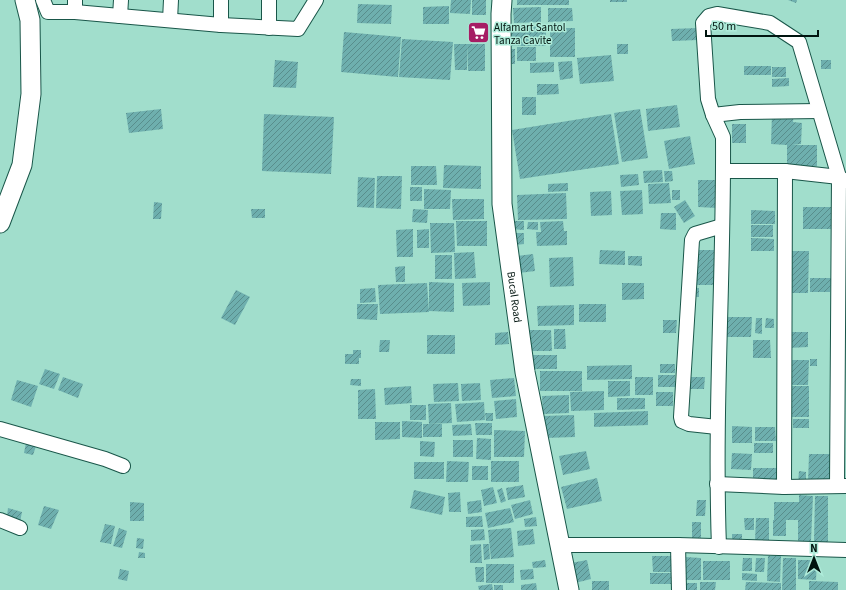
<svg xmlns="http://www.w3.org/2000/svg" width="846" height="590" viewBox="0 0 846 590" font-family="'Source Sans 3',sans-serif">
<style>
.building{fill:url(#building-hatch)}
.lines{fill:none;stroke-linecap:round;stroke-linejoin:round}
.street-casing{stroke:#195649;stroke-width:16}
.secondary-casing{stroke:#195649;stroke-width:21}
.street{stroke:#fff;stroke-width:14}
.secondary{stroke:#fff;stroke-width:19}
.labels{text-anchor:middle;stroke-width:3;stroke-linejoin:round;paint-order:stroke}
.poi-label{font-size:11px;fill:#00140f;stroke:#aeebd9;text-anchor:start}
.street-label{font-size:11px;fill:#00140f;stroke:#aeebd9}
</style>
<defs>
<pattern id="building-hatch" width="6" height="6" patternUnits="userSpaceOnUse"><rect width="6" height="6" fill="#6eafae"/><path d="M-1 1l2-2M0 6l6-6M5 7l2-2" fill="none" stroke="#588d8c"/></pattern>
</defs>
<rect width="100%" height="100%" fill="#a1decc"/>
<g class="building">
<polygon points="451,0 471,0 470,14 450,13"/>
<rect x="472" y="0" width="14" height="15"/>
<rect x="517" y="0" width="52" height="5"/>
<rect x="610" y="0" width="17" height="2"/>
<polygon points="788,0 797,0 796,3"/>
<polygon points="358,4 392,5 391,24 357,23"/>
<polygon points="449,6 449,24 423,24 423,7"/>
<polygon points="541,7 541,22 514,23 513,8"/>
<polygon points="548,8 572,8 573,21 548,22"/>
<rect x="505" y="26" width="41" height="20"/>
<rect x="550" y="28" width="25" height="29"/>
<polygon points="698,28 698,40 672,41 671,29"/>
<polygon points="344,32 401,37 398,77 341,72"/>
<polygon points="402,39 453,42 450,80 399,77"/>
<polygon points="454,44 467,44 467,70 455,70"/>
<polygon points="467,44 485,44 485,71 468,71"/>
<rect x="617" y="44" width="11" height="10"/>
<rect x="517" y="47" width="19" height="14"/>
<rect x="506" y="49" width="9" height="15"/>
<polygon points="611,55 614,81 580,84 577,58"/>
<polygon points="275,60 298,62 296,88 273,87"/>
<rect x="821" y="60" width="10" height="9"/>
<polygon points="572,61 573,78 560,80 558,62"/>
<polygon points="554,62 554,72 530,73 530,63"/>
<rect x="744" y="66" width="27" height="9"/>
<rect x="772" y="67" width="14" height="10"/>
<polygon points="789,78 789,86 772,87 772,79"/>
<polygon points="537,84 558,84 559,94 537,95"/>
<rect x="522" y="97" width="14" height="18"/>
<polygon points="677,105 680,127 648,131 646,109"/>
<polygon points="161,109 163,129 129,133 126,113"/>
<polygon points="640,109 648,158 622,162 614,113"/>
<polygon points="772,113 794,114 793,122 802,123 801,144 792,145 817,145 817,166 787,166 787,145 771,144"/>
<polygon points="264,114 334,117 331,174 262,171"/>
<polygon points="611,114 619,164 520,179 512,130"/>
<rect x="732" y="124" width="14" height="19"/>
<polygon points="690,136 695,164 669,169 664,141"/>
<polygon points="444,165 481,166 481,189 443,188"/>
<polygon points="411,166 436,166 437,185 411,185"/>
<polygon points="662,170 663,182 644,183 643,171"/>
<polygon points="664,171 672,171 673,181 665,182"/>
<polygon points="638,174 639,185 621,187 620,175"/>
<polygon points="377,176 402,176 401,209 376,208"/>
<polygon points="358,177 375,178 374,208 357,207"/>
<polygon points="698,180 717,180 717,208 698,207"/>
<polygon points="568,183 568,191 548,192 548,184"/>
<polygon points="669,183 671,203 649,204 648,184"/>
<rect x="410" y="187" width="12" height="14"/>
<polygon points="424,189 451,190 450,209 424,209"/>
<polygon points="642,190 643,214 622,215 620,191"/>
<rect x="672" y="190" width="8" height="10"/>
<polygon points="611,191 612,215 591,216 590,192"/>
<polygon points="566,193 567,219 518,220 517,195"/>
<polygon points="452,199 484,199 484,219 453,220"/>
<polygon points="685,200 695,216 684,223 674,207"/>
<polygon points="154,202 162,203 161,219 153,219"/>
<rect x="803" y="207" width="30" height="22"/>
<polygon points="251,209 265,209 265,218 252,218"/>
<polygon points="413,209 428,210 427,223 412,222"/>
<polygon points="751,210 775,211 775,224 751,224"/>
<polygon points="661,213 676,213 676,230 660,229"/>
<polygon points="456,221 487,221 487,246 457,246"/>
<polygon points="511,221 524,221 524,230 511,229"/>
<polygon points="563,221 564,231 567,231 567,245 537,246 536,232 541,232 540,222"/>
<polygon points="528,222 538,222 538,230 527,229"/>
<polygon points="430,223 454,223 455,252 431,253"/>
<rect x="751" y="225" width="22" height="12"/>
<polygon points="413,229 413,257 397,257 396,230"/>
<polygon points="429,229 429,248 417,248 417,230"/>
<polygon points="516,233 524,233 524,244 516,245"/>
<polygon points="751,238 774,239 774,251 751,251"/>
<polygon points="600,250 625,251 625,265 599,264"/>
<rect x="691" y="250" width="23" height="35"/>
<polygon points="788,251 809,251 808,293 787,293"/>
<polygon points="843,251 846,252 846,281 842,281"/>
<polygon points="474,252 476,278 455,279 454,253"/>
<polygon points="533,254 535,271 519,273 517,256"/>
<rect x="435" y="255" width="17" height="24"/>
<polygon points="628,256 642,256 642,266 628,265"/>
<polygon points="573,257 574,286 550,287 549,258"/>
<polygon points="405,266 405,282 396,282 395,267"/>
<polygon points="810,278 831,278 830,292 810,292"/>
<polygon points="429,282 454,283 454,312 429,311"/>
<polygon points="490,282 490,305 463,306 462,283"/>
<polygon points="427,283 429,312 380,314 378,285"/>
<polygon points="622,283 644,283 644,299 622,300"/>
<polygon points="375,288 376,302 360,303 360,289"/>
<rect x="690" y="288" width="9" height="9"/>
<polygon points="236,290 250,297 235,325 221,318"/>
<polygon points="357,304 378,304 377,320 357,319"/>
<rect x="579" y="304" width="27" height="18"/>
<polygon points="574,305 574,325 538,326 537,306"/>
<polygon points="726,317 752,317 751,337 726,337"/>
<polygon points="756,318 762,318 762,334 755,333"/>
<polygon points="766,318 774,319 774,328 765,328"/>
<polygon points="663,320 677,320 676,333 663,333"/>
<polygon points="554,329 565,329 566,349 554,349"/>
<polygon points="530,330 551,330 552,351 531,351"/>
<polygon points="508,332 509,344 495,345 495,333"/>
<polygon points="788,332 808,332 808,347 788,348"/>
<rect x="427" y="335" width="28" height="19"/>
<polygon points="380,340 390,340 389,352 379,352"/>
<polygon points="753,340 770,340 771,358 753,358"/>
<polygon points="353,350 361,350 361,358 359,358 359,364 345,364 345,354 353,354"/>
<rect x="531" y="355" width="26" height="14"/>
<rect x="810" y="359" width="7" height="7"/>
<polygon points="787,360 809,360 808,385 787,385"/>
<rect x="660" y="364" width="15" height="9"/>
<polygon points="632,365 632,379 587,380 587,366"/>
<polygon points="45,369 60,374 54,389 39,384"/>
<rect x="540" y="371" width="42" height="20"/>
<rect x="658" y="375" width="17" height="12"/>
<polygon points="63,377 83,384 78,398 58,390"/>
<rect x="635" y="377" width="18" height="18"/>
<polygon points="688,377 705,377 704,389 688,389"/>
<polygon points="514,378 516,396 492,398 490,380"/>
<polygon points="351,379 361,379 361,386 350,385"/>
<polygon points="17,380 38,386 31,407 11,400"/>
<polygon points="608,381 630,381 630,396 608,397"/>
<polygon points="458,383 459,401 434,402 433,384"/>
<polygon points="480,383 481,400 462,401 461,384"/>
<polygon points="411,386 412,403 385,405 384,388"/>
<rect x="786" y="386" width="23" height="31"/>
<polygon points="375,389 376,419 358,419 358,390"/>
<polygon points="604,391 604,410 571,411 570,392"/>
<rect x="656" y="392" width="17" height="14"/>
<polygon points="569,395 569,413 543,414 542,396"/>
<polygon points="617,398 645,398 645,409 617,410"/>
<polygon points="516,399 517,417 496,419 494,401"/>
<polygon points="484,402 485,420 457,422 455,404"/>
<polygon points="451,403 452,423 429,424 428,404"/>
<rect x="410" y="405" width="16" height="15"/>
<polygon points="648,411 648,425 594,427 594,413"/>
<polygon points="485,413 493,413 493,421 486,421"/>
<polygon points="574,415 575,437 544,438 543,416"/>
<rect x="793" y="419" width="16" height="9"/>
<polygon points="402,421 422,422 422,438 402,437"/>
<polygon points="375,422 400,422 400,439 375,440"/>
<polygon points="475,423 492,423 492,435 476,435"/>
<rect x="423" y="424" width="19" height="13"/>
<polygon points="471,424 472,435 453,436 452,425"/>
<polygon points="732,426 752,427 752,443 732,443"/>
<polygon points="755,427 775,427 776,441 755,441"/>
<polygon points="494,430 525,431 524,457 494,457"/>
<polygon points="477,438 491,439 491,460 476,459"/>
<rect x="453" y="440" width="20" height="17"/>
<polygon points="420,441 435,442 434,457 420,456"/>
<polygon points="26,443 36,446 33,455 24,453"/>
<rect x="754" y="443" width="19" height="10"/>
<polygon points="586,451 590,469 563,475 559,456"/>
<polygon points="732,453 752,454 751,470 731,469"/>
<polygon points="809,454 833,454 833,484 808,483"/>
<polygon points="447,461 469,462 468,482 446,482"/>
<rect x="491" y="461" width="28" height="21"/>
<rect x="414" y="462" width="30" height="17"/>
<rect x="472" y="466" width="16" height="14"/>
<rect x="753" y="468" width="24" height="15"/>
<polygon points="799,471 806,472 806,483 798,483"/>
<polygon points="597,478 602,501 567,509 561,487"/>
<polygon points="523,485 525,497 508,500 506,488"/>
<polygon points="493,487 497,503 484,506 481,490"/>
<polygon points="502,488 506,501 501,503 497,490"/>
<polygon points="414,490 445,497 442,515 410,508"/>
<polygon points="460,492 461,512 449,512 448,493"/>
<polygon points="799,495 813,496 811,541 798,541 798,520 774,520 774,502 799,502"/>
<polygon points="815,496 828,496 828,542 814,542"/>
<polygon points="481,500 482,512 468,514 467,502"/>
<polygon points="530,500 533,514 515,519 511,505"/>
<polygon points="697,500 706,500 705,516 696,516"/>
<polygon points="130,502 144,503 144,521 130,521"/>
<polygon points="44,506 59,510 51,529 38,525"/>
<polygon points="8,508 22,512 20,522 7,516"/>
<polygon points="510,508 514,522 488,528 485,513"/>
<polygon points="482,516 483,527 466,527 466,517"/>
<polygon points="536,517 537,526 525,527 524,519"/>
<polygon points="744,518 754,518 754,530 745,530"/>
<polygon points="756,518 769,518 769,542 755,541"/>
<rect x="773" y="520" width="13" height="16"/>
<rect x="692" y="522" width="9" height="19"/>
<polygon points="105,524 115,526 111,544 100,542"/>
<polygon points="119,528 127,531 122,548 113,546"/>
<polygon points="511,528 514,557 491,559 488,530"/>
<polygon points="484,529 485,540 471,541 471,530"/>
<polygon points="533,529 535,544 518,546 517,531"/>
<rect x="732" y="534" width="10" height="6"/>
<polygon points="137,538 144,539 143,549 136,548"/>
<polygon points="481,544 482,563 470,563 470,545"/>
<polygon points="483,544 489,544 490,559 484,560"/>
<polygon points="139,552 145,553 145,558 138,558"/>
<polygon points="652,556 671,556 671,572 653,572"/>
<polygon points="768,556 781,556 780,582 767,581"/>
<polygon points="685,557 701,558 701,580 685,580"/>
<polygon points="743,558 752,558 752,571 742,571"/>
<polygon points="756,558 765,558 764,572 755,572"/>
<polygon points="783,558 796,558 796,590 782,590"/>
<polygon points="545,560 546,567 533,568 532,562"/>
<polygon points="587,560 591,579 575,583 571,563"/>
<polygon points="798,560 817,560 816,580 798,579"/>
<rect x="703" y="561" width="27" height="19"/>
<rect x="486" y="564" width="28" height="19"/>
<polygon points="475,567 484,567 484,582 476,582"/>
<polygon points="120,569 129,571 127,581 118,579"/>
<polygon points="533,569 534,579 521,580 520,570"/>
<rect x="650" y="573" width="24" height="11"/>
<polygon points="742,573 757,574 757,581 742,580"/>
<rect x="592" y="581" width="17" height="9"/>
<polygon points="809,581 838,582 838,590 809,590"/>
<polygon points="700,582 716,582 715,590 700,590"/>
<polygon points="746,582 781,583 781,590 745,590"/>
<polygon points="536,583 537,590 521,590 521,585"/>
<rect x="684" y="583" width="13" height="7"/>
<polygon points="492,584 493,590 479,590 478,586"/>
<rect x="494" y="585" width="9" height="5"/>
</g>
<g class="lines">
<defs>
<g id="street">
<polyline points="43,0 48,12 75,12 221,25 298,29 316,0"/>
<polyline points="75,12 75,0"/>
<polyline points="120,16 121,0"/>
<polyline points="170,20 171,0"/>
<polyline points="221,25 221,0"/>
<polyline points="269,28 269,0"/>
<polyline points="713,115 740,112 819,111"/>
<polyline points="724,171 785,171 839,177 845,181"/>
<polyline points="717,427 689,424 682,421 681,417 692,240 695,234 722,226"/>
<polyline points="0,429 105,459 123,466"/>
<polyline points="717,484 784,487 846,486"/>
<polyline points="784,487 785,171"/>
<polyline points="0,520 20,528"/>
<polyline points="560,545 678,545 846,550"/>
<polyline points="678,545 679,590"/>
<path d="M719 547C714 410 724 274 723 137L713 115 708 99 703 23 709 16 717 14 770 23 799 42 839 177 837 486"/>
</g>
<g id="secondary">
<path id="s1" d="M502 0 501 14 502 204 525 372 569 590"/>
<polyline points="0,223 22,165 31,94 30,20 25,0"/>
</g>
</defs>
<use href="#street" class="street-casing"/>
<use href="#secondary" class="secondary-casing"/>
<use href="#street" class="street"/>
<use href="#secondary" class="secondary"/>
</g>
<defs>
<symbol id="supermarket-square" viewBox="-11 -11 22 22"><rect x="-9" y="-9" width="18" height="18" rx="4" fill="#a61d64" stroke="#aeebd9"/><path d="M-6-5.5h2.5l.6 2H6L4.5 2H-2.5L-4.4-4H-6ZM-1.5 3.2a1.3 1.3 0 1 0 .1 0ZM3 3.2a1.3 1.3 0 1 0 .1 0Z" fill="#fff"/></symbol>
</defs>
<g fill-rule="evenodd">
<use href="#supermarket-square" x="466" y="20" width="25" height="25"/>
</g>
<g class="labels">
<g class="poi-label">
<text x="494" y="31">Alfamart Santol<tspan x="494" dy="13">Tanza Cavite</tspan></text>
</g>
<g class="street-label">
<text dy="4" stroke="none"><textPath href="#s1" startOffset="298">Bucal Road</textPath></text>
</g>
</g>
<g transform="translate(814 558)" stroke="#aeebd9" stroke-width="3" paint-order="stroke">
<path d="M0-3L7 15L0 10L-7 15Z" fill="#00140f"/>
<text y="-6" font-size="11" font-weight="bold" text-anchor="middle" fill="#00140f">N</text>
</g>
<path d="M706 30v6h112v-6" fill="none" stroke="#00140f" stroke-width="2"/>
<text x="712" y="30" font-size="12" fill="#00140f" stroke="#aeebd9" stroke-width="3" paint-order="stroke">50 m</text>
</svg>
